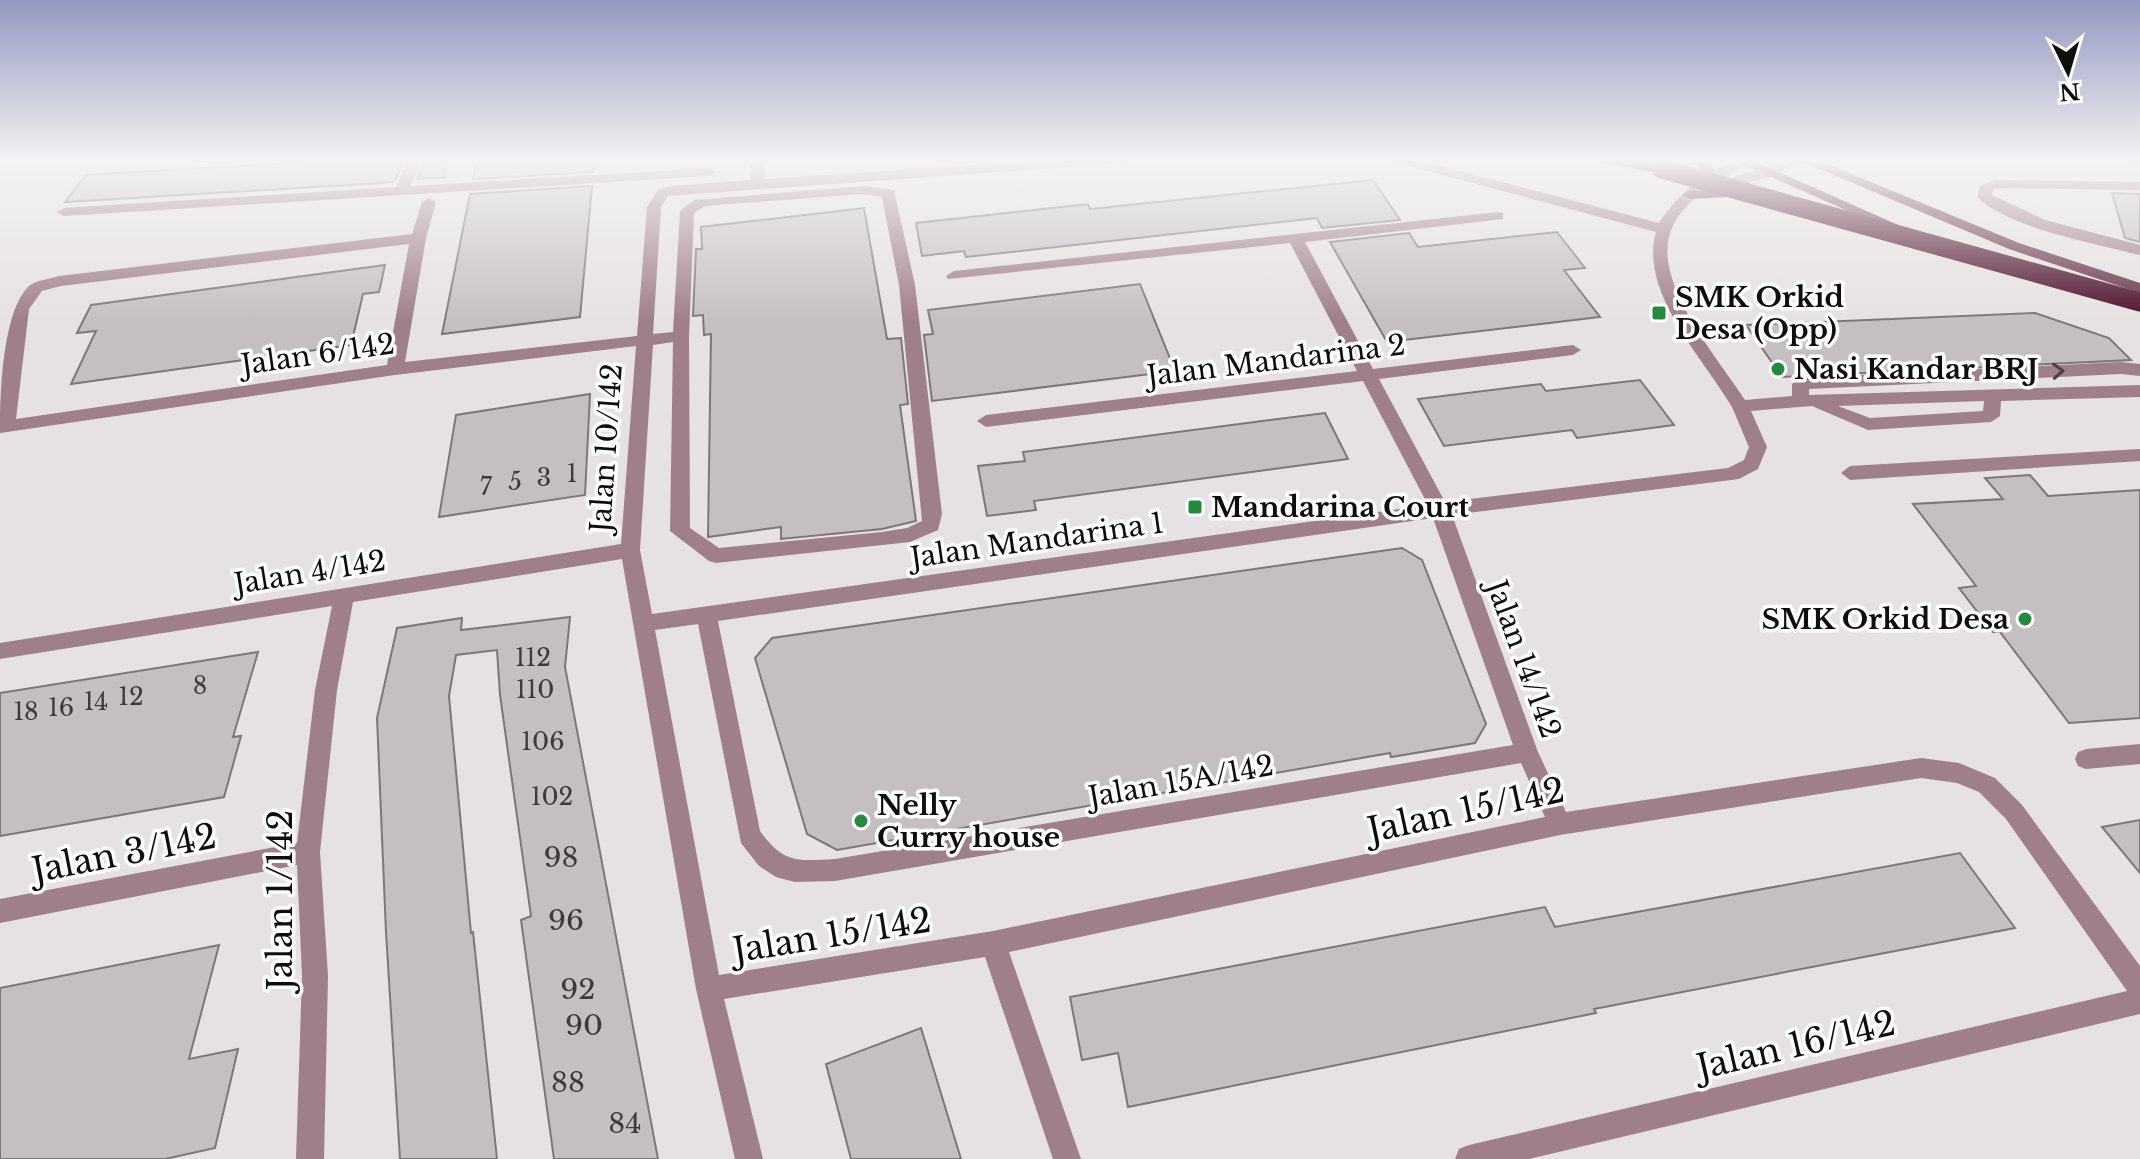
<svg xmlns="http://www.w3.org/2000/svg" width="2140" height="1159" viewBox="0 0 2140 1159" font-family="'Libre Baskerville',serif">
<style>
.building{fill:#c5bfc1;stroke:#7c7778;stroke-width:2}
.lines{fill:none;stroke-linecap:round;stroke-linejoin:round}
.minor{fill:#9f7f89;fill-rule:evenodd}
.major{fill:#632e42;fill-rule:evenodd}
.highway{fill:#4b0f2a;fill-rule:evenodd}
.highway-bridge{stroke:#4b0f2a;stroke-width:19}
.oneway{stroke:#504045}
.poi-dot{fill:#248a3f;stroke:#fff;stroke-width:3}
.labels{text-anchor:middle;stroke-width:7;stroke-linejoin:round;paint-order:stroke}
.number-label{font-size:24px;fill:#3c3a3b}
.poi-label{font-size:28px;font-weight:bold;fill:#0f0d0e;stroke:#fff;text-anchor:start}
.street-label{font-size:28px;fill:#0f0d0e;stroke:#fff}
.near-number-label{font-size:28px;fill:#3c3a3b}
.near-street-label{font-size:34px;fill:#0f0d0e;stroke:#fff}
</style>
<rect width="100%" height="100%" fill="#e6e1e2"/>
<g class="building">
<polygon points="360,159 405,159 395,181 383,183 65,202 86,175"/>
<polygon points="425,159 446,159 446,177 417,179"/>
<polygon points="477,159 595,159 593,172 473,179"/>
<polygon points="1373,180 1400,220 1322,228 1317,218 966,257 964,251 922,256 916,223 1088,204 1090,209"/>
<polygon points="592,186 580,317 442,334 470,194"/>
<polygon points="2112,193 2140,194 2140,242 2125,238"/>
<polygon points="864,208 887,339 901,338 908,404 900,405 916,521 882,529 781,539 781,527 708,537 711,334 704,335 703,315 693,316 696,249 702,249 701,227"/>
<polygon points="1557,232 1585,268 1564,270 1600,317 1387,342 1330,242 1409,233 1418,247"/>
<polygon points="385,265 379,292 363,294 351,345 71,384 96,331 77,333 91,305"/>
<polygon points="1140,284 1175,371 932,401 924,335 933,334 928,310"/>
<polygon points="2035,313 2109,338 2131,360 1782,377 1746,325"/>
<polygon points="1640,380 1674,425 1577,438 1572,430 1444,446 1418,399 1541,384 1546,391"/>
<polygon points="590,394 585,495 439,517 456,415"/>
<polygon points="1325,413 1348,459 1034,501 1036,510 987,516 978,466 1025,461 1023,452"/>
<polygon points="2030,475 2048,496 2140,490 2140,718 2069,723 2000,632 1993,632 1959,588 1976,586 1913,504 2003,499 1985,478"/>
<polygon points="1402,548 1422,560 1486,724 1475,743 1391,757 1390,753 837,850 807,834 755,658 772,638"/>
<polygon points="570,617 565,667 658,1159 554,1159 521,920 531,916 500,695 497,650 456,655 449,696 471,933 473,932 497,1159 400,1159 386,932 377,718 397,628 462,618 461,630"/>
<polygon points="258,652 233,737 241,736 224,797 0,836 0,693"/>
<polygon points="2140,820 2140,873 2102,827"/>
<polygon points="1960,853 2015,928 1594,1009 1596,1013 1128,1107 1118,1053 1082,1060 1070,997 1545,907 1555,927"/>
<polygon points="219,945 189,1059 238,1049 215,1148 165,1159 0,1159 0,988"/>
<polygon points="921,1028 961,1159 851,1159 826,1064"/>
</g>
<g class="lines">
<g class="minor">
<polygon points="408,159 422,159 411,186 709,168 716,172 709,176 64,216 57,212 64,208 396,187"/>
<path d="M751 159H765L764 179 1063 159H1129L1122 163 668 196 661 207 653 334 673 332 680 211 694 200 863 186 894 190 915 285 942 514 938 530 910 542 716 563 709 561 670 531 673 342 653 345 640 550 652 614 1428 505 1363 381 986 427 977 421 986 415 1357 371 1290 243 948 279 946 276 954 271 1498 212 1503 213V219L1305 242 1373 369 1573 345 1581 350 1573 355 1379 379 1445 502 1728 468 1744 460 1749 447C1742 432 1737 416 1729 402 1701 356 1639 290 1656 232L1394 162 1392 159H1414L1659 223C1678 193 1717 158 1754 159L1716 183C1741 176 1779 159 1803 159L1772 176 1717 191 1710 187C1695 197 1679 211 1672 228 1649 280 1719 359 1745 400L1792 396V384L1801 378 2121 362 2140 364V376L2121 374 1809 389V395L2140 385V397L2001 401 2000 416 1991 422 1868 430 1812 406 1751 411 1767 447 1758 469 1739 479 1452 515 1538 752 1566 812 1921 758 1959 763 1995 778 2022 805 2140 966V1014L1529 1159H1455L1459 1149 1469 1145 2127 991 2006 819 1979 792 1957 783 1921 778 1560 835 1009 952 1081 1159H1053L985 957 724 999 763 1159H735L696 989 622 559 353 602 337 690 320 852 328 976 324 1159H296L302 976 297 865 0 923V899L297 843 315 690 332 606 0 659V643L621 544 636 346 395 375 0 433C0 397 2 311 29 286 36 280 50 279 59 276L412 234 422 202 429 198 436 202 426 238 405 362 637 336 647 207 658 190 670 186 750 180ZM863 194 882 197 899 285 922 521 907 528 882 532 719 548 690 528 689 336 694 213 703 207 716 205ZM409 244 387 365 16 419 29 309 42 291 61 286ZM1984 401 1983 411 1870 418 1838 406ZM1433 518 1513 745 835 859C798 861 784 864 760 831L718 621ZM698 624 741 843 759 866 776 877 795 882 835 881 1521 763 1545 817 993 931 719 975 655 630Z"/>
<polygon points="2126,159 2140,159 2140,163 2128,162"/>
<path d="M1997 180 2140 182V190L1999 188 1993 190 1992 195 2045 220 2140 245V255C2097 244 2008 228 1977 197L1981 185Z"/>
<polygon points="2140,449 2140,461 1850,480 1841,473 1850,466"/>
<polygon points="2140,744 2140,764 2086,769 2078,766 2075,759 2078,752 2086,749"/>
</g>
<g class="major">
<polygon points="1695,159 1709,159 1717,179 1715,182 1705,182"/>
<polygon points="1731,159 1749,159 1905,228 1903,231 1893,231"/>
<polygon points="1796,159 1815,159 2019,243 2140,283 2140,293 2009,249"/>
<polygon points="1741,189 1748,193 1746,196 1690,199 1683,195 1690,191"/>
</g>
<polygon class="highway" points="1603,159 1636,159 1668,165 1670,169 1662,174 1605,163"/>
<polyline class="highway-bridge" points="1662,169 2140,302"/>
</g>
<defs><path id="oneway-chevron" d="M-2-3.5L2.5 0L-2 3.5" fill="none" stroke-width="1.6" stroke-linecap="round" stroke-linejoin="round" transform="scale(2)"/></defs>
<use class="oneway" href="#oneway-chevron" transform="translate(2058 371) rotate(-3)"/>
<linearGradient id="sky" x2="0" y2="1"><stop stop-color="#9398c1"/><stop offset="0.5" stop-color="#f4f2f2"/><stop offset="1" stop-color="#f4f2f2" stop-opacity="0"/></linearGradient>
<rect width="2140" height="321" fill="url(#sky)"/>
<g class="poi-dot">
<rect x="1651" y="305" width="16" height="16" rx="4"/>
<circle cx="1778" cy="369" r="8"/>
<rect x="1187" y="499" width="16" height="16" rx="4"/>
<circle cx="2025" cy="619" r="8"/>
<circle cx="861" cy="821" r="8"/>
</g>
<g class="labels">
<g class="number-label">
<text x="572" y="482">1</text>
<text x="544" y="486">3</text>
<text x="515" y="490">5</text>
<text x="486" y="495">7</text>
<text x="533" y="666">112</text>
<text x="200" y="694">8</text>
<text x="535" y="698">110</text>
<text x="131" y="705">12</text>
<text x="96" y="710">14</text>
<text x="61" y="716">16</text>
<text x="26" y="720">18</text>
<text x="543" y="750">106</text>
<text x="552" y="805">102</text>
</g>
<g class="poi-label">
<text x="1675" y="307">SMK Orkid<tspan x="1675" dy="32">Desa (Opp)</tspan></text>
<text x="1794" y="379">Nasi Kandar BRJ</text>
<text x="1211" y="517">Mandarina Court</text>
<text x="2009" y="629" text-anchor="end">SMK Orkid Desa</text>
<text x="877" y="815">Nelly<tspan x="877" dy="32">Curry house</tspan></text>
</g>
<g class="street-label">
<text transform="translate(318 354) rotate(-8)" y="10">Jalan 6/142</text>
<text transform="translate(1276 360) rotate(-7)" y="10">Jalan Mandarina 2</text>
<text transform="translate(606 448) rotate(-86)" y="10">Jalan 10/142</text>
<text transform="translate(1037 540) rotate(-8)" y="10">Jalan Mandarina 1</text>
<text transform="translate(310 572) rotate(-9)" y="10">Jalan 4/142</text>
<text transform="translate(1524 659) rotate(70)" y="10">Jalan 14/142</text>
<text transform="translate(1181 781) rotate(-10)" y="10">Jalan 15A/142</text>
</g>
<g class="near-number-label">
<text x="561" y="867">98</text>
<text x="566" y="930">96</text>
<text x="578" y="999">92</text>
<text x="584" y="1035">90</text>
<text x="568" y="1092">88</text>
<text x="625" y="1133">84</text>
</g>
<g class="near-street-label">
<text transform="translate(1466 810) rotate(-12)" y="12">Jalan 15/142</text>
<text transform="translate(124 853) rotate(-11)" y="12">Jalan 3/142</text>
<text transform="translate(280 900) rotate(-90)" y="12">Jalan 1/142</text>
<text transform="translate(832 935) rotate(-9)" y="12">Jalan 15/142</text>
<text transform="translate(1796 1045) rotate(-13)" y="12">Jalan 16/142</text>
</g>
</g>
<g transform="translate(2068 72) rotate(175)" stroke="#ffffff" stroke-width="6" paint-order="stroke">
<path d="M0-6L14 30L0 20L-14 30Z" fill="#0f0d0e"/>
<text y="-12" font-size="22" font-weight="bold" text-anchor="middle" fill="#0f0d0e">N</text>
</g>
</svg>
